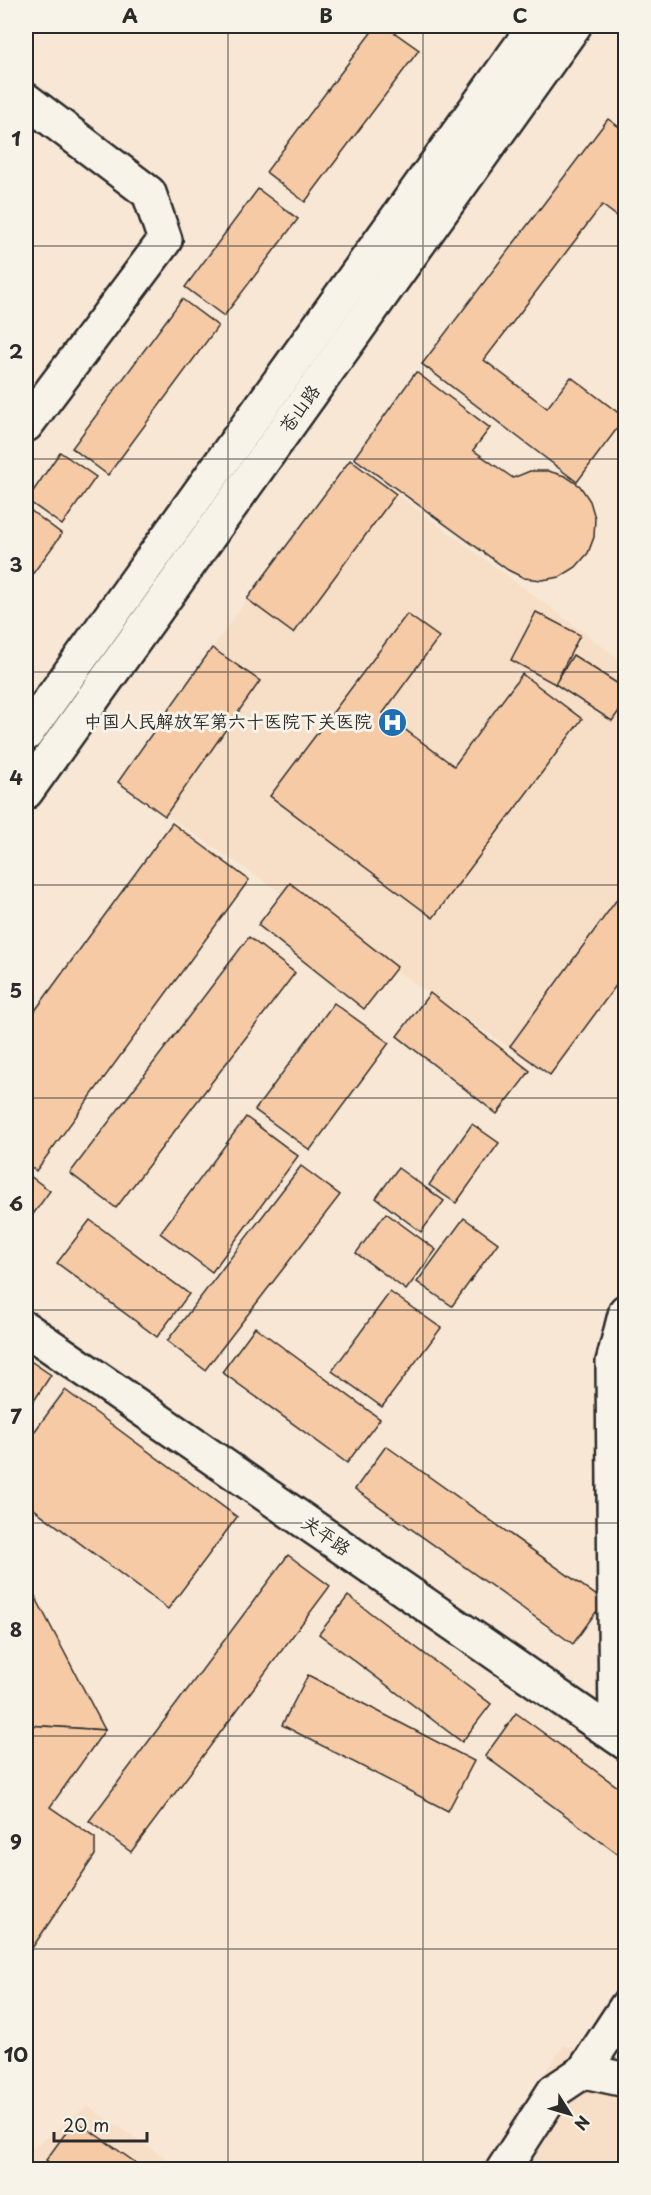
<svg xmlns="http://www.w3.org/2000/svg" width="651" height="2195" viewBox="0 0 651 2195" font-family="'Playpen Sans','LXGW WenKai TC',sans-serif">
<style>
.built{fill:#f7dec6}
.building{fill:#f6caa5;stroke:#2b2b2b;stroke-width:1.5}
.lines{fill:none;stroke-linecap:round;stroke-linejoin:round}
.minor-casing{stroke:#2b2b2b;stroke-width:38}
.major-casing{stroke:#2b2b2b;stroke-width:38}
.minor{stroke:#f7f3e8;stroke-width:33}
.major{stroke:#f7f3e8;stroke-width:33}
.grid{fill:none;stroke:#2b2b2b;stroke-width:1.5;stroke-opacity:0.55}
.labels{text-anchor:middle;stroke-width:6;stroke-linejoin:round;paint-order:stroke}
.street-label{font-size:18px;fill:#2b2b2b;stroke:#f7f3e8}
.poi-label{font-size:18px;fill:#2b2b2b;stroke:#f7f3e8;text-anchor:end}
.neatline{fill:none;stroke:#2b2b2b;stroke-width:2}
.grid-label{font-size:20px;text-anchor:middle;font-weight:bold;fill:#2b2b2b}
</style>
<rect width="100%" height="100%" fill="#f7e7d4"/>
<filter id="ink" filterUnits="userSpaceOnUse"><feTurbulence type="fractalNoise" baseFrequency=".0167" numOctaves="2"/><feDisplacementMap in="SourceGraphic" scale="12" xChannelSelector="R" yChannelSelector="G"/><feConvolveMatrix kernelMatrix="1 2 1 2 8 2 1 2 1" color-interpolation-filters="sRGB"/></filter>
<g filter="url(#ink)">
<g class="built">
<polygon points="350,460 625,663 625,972 550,1075 118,782 247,599"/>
<polygon points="564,2045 625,2065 625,2169 478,2170"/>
<polygon points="87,2106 182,2169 26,2170 26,2154"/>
</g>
<g class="building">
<polygon points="376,26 385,26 419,50 305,202 266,172"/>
<polygon points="608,119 626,132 626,175 623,179 626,181 626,223 602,205 484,360 547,408 571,377 625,418 577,482 422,364"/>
<polygon points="258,189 298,219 224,316 185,287"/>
<polygon points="182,299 218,326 108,475 72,448"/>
<polygon points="416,372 490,428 473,450 513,478 530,471 548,471 565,476 580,486 590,501 595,518 594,537 588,553 576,567 560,577 542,580 524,578 508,570 354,458"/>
<polygon points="60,452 96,477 62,525 27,500"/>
<polygon points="350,460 396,494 293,633 247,599"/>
<polygon points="26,507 62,534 26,583"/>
<polygon points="536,612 580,635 555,684 511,660"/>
<polygon points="407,614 439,637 383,713 454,766 522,674 582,719 433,918 270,796"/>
<polygon points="212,648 260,681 165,816 118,782"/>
<polygon points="573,655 626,689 626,701 612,721 555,684"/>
<polygon points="172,823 249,880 36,1171 26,1163 26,1023"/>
<polygon points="290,883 397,967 364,1009 258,925"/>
<polygon points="626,887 626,972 550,1075 510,1046"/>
<polygon points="249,937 295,973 116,1208 70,1173"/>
<polygon points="430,993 530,1071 497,1114 397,1036"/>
<polygon points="334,1003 389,1043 310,1150 255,1110"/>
<polygon points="246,1117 298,1156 212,1272 160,1233"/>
<polygon points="472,1124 499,1143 456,1203 429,1185"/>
<polygon points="301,1166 340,1195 205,1370 167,1341"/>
<polygon points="398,1168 444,1201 421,1232 376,1198"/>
<polygon points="26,1173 50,1191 26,1224"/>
<polygon points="386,1213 436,1250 406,1290 356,1253"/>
<polygon points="464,1218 498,1243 452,1306 417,1282"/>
<polygon points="90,1220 189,1294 157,1337 57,1263"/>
<polygon points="390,1292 441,1328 382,1407 332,1371"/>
<polygon points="255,1327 380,1419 347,1463 222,1372"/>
<polygon points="26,1358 51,1375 26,1413"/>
<polygon points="65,1390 237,1517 168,1609 26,1503 26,1443"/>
<polygon points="386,1446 604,1601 573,1644 355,1489"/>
<polygon points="288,1555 330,1586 131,1852 89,1821"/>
<polygon points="26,1579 105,1730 26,1725"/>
<polygon points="348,1596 491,1704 462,1742 319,1634"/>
<polygon points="308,1675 474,1761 448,1811 282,1725"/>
<polygon points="516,1713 626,1793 626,1860 485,1756"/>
<polygon points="26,1725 105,1730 50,1807 95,1838 95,1855 26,1957"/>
<polygon points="75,2120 146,2170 59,2170 46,2160"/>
</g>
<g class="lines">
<defs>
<g id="minor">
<polyline points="26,100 149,193 165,240 26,425"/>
<polyline points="26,1329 626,1743"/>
<polyline points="616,1736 613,1362 626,1311"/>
<polyline points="584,2071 626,2080"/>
<polyline points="503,2170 554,2091 584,2071 626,2007"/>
</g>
<g id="major">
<polyline points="26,734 535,26"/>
<polyline points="26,792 574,26"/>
</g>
</defs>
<use href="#minor" class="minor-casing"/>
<use href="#major" class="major-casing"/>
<use href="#minor" class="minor"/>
<use href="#major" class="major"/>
</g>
</g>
<path class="grid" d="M228 26V2170M423 26V2170M26 246H626M26 459H626M26 672H626M26 885H626M26 1098H626M26 1310H626M26 1523H626M26 1736H626M26 1949H626"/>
<defs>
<symbol id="hospital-disc" viewBox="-11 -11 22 22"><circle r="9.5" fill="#1f6fb2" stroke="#f7f3e8"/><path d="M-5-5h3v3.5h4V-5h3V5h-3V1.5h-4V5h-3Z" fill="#fff"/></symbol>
</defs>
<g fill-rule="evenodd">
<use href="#hospital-disc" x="376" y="706" width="33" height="33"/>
</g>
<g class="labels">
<g class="street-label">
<text transform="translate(300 409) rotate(-54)" y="6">苍山路</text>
<text transform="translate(326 1536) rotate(35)" y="6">关平路</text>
</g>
<g class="poi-label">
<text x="372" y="728">中国人民解放军第六十医院下关医院</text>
</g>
</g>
<rect width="651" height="2195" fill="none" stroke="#f7f3e8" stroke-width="66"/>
<g transform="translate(570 2114) rotate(127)" stroke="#f7f3e8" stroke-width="4.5" paint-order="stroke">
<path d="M0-4.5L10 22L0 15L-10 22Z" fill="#2b2b2b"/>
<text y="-9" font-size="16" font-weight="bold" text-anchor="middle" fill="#2b2b2b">N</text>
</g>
<path d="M54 2132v9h93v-9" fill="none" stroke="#2b2b2b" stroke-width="3"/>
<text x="63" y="2132" font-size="18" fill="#2b2b2b" stroke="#f7f3e8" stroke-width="4.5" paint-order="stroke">20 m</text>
<rect x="33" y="33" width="585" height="2129" class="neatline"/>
<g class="grid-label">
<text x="130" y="23">A</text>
<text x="326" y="23">B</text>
<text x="520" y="23">C</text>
<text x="16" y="146">1</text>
<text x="16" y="359">2</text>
<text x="16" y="572">3</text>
<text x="16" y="785">4</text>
<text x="16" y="998">5</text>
<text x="16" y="1211">6</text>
<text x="16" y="1424">7</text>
<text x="16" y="1637">8</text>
<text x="16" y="1849">9</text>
<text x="16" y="2062">10</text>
</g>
</svg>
